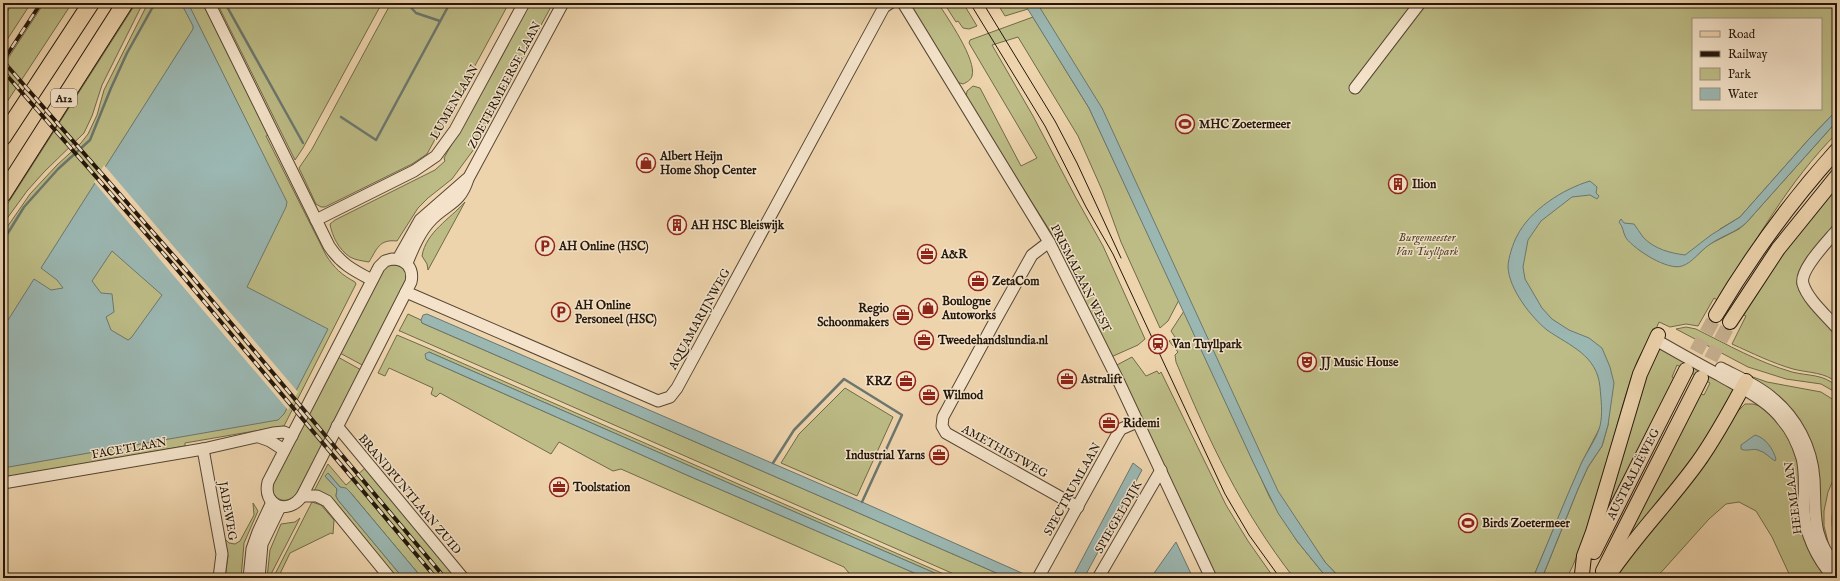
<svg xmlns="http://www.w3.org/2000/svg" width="1840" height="581" viewBox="0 0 1840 581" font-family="'IM FELL English',serif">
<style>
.green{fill:#bdbc86;stroke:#706a48;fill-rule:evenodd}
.water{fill:#9bb7b2;stroke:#6b776f;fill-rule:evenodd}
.pier{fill:#eed4ad}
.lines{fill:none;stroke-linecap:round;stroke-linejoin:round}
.stream{stroke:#6b776f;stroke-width:2.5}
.major-tunnel{stroke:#c5ae8d;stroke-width:14;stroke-dasharray:14 7;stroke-linecap:butt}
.minor-casing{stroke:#564634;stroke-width:13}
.major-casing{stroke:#23170b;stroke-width:16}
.highway-casing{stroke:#23170b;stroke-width:18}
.minor{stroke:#f4e3ca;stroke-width:11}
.major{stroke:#eed4ad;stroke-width:14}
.highway{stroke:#eed4ad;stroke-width:16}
.tram{stroke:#23170b;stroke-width:1}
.rail-casing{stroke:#23170b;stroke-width:4}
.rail{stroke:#f4e3ca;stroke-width:2.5;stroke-dasharray:8;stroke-linecap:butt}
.labels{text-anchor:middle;stroke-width:3;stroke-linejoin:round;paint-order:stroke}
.shield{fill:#f4e3ca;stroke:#625444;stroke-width:1}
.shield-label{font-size:11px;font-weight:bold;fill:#23170b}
.street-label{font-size:12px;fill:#23170b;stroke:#f4e3ca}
.poi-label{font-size:12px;font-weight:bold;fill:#23170b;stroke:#f4e3ca;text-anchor:start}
.park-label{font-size:12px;font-style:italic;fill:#514930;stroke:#f4e3ca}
</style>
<rect width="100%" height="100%" fill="#eed4ad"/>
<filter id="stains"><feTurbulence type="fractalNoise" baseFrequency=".005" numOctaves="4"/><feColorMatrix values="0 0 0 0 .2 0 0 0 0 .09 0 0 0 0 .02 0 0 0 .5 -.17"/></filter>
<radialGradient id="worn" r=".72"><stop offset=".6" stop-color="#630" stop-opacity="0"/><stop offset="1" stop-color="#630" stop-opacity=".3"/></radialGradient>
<g class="green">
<polygon points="13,3 31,3 3,46 3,18"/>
<polygon points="44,3 72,3 3,108 3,66"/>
<polygon points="136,3 143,3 102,85 92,116 84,133 44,172 27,191 3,224 3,211"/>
<path d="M148 3H204L269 135 266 136 326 255C334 268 342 275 355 282L356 284 284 426 185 443V446L3 478V233L30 194 57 165 81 143 88 134 97 115 104 90Z"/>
<polygon points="217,3 382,3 303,148 295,160"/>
<polygon points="391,3 509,3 427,154 412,164 325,207 321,207 316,204 299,168 312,149"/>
<path d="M529 3H553L474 149 452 179 428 198 418 208 397 241C379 239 377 249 369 262 363 261 355 260 350 257 339 250 332 236 330 224L335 220 435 170 445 161 444 158Z"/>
<path d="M907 3H938C947 17 977 60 972 76 971 80 967 82 963 84L957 82Z"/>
<polygon points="944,3 963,3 977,26 969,29 963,28 958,21 956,22"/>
<polygon points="997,3 1024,3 1028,9 1005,16"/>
<path d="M1030 3H1837V110L1809 139 1740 217 1720 229 1696 256 1708 245 1739 229 1746 223 1837 121V133C1788 182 1755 242 1719 301L1714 298 1698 326 1686 324 1670 327 1659 322C1653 338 1640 351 1635 367 1610 437 1600 511 1567 578H1542L1578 489 1588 467 1602 446 1608 425 1609 410 1582 462 1533 578H1340L1325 562 1280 499 1098 107ZM1693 19H1821V109H1693Z"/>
<polygon points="1033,17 1089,108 1179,300 1168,321 1160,328 1121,242 1102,190 1078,136 1018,37 992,45 1033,116 1076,198 1103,246 1145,339 1138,345 1111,357 1050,231 966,98 967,91 973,86 980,88 1021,166 1037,158 969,43 970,40"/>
<path d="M1837 183V223L1801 271 1797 284 1803 296 1837 334V383C1826 372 1808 373 1793 369 1772 363 1752 353 1732 344L1746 316 1742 314 1771 268Z"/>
<path d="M465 202 428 270 427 264 422 256C426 232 450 219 465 202Z"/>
<path d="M388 265C399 264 404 267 409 277L366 367 338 352 379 272Z"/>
<path d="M1184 311 1270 498 1297 541 1327 578H1294C1241 510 1209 441 1176 362L1175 355 1178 352 1169 341 1175 337 1171 331Z"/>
<polygon points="408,314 421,320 422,323 1008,578 963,578 400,331 399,331"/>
<path d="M1686 327 1696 329C1728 345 1758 362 1792 372 1808 376 1824 374 1836 386L1837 393 1821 384 1786 379 1748 367 1676 329Z"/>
<polygon points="397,335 430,349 953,578 946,578 429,352 426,359 689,476 926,578 853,578 844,567 621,469 613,471 559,442 551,454 440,393 436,397 431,394 433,388 389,368 385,376 378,373"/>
<polygon points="1662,347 1735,390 1707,442 1621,547 1699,393 1704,395 1710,383 1677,365 1672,377 1676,380 1599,530 1637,394 1657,350"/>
<path d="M336 356 363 371 295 497C286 502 279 502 273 493L271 481Z"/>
<polygon points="1132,357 1146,376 1157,371 1159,374 1161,372 1226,505 1248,541 1274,578 1216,578 1115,366"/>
<polygon points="1736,371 1767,382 1821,392 1837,402 1837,471 1828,492 1824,511 1824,526 1829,546 1821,532 1814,457"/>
<polygon points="845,388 893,417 857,496 781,463 799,434"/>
<polygon points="1745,404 1753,404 1760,406 1779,422 1792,443 1830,578 1812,578 1811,576 1807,578 1804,575 1798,578 1791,578 1772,537 1756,511 1739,502 1726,504 1709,519 1656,578 1614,578 1692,477 1706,464 1737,412"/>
<polygon points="328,464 346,485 365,468 458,578 422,578 350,492 340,487 328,473 325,476 337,489 336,496 338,500 403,578 394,578 313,493"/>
<path d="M1837 492V543C1829 527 1832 508 1837 492Z"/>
<polygon points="312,502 321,505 334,520 333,534 331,533 290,553 278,578 273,578"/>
<polygon points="253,503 258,511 244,543 241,578 225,578 228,556 225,539 229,543 235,544 240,541 254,515"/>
<polygon points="300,518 269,578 267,578 270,550 281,524 295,522"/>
</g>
<g class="water">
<path d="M181 3H188L287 202 286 207 247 287 328 329 284 414 278 420 3 468V328L34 279 51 290 63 288 57 280 41 268 193 29V26ZM112 251 162 295 131 338 128 340 111 330 106 317 114 312 112 294 101 293 92 281Z"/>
<polygon points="1024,3 1037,3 1102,108 1278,491 1325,562 1340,578 1327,578 1297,541 1278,513 1253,462 1089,108"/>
<path d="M1837 110V121L1746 223C1735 233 1721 236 1709 245 1700 251 1692 263 1682 266 1668 271 1635 250 1626 238 1623 233 1623 226 1619 222L1621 219 1624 223 1634 224C1637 228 1640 233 1643 237 1654 249 1670 253 1685 255L1711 235 1740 217 1809 139Z"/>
<path d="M1590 181 1597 187 1596 193 1599 196 1597 199 1590 195 1572 197 1541 221 1528 240 1523 267 1525 279 1542 308 1552 319 1569 330 1589 338 1602 348 1610 367 1614 383 1608 425 1602 446 1588 467 1578 489 1542 578H1533C1549 540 1564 502 1581 464 1587 451 1596 440 1600 426 1603 413 1601 400 1600 387 1597 355 1570 346 1547 330 1531 317 1509 289 1508 267 1508 259 1513 243 1517 236 1530 210 1563 189 1590 181Z"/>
<polygon points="427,314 862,502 1033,578 1008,578 422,323 421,320 423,315"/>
<polygon points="429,352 946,578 926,578 689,476 426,359 425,354"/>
<path d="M1755 435C1766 438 1773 449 1776 459L1775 461C1769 457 1765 452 1758 450 1752 448 1747 452 1741 449V445Z"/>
<polygon points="1133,463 1142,470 1084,578 1072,578"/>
<polygon points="328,473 340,487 346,488 350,492 422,578 403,578 338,500 336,496 337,489 325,476"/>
<polygon points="1176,542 1193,578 1154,578 1152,576"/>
</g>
<polygon class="pier" points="104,165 298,392 288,410 94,182"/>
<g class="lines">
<g class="stream">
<polyline points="225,3 303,143"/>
<polyline points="407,3 416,13 440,21"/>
<polyline points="341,117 376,140 450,3"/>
<polyline points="3,241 24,207 58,169 90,140 111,88 127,53 155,3"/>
<polyline points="773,463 794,430 844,379 902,415 862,502"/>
</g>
<g class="major-tunnel">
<polyline points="1686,370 1716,315"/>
<polyline points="1701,378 1730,322"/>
</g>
<defs>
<g id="minor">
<path d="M209 3 329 246C341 264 353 270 372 280"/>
<polyline points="903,3 1049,242 1119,382 1211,578"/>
<polyline points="1355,88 1420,3"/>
<polyline points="316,220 414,171 436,156 455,130 524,3"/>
<path d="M1837 230C1828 241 1799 270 1803 284 1808 300 1826 315 1837 328"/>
<polyline points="1049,242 1032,255 995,321 943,417 942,426 946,433 1078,507"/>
<path d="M392 259C406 259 414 268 411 282L302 496C288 516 262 506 268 482L379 267 385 261Z"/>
<polyline points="398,259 420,220 467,179"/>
<path d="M407 263C413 248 420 231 432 219 448 203 460 204 468 179L563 3"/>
<polyline points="406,292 658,401 670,397 677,388 884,7 890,3"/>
<path d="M1656 340C1677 352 1698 364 1719 375 1741 388 1768 400 1783 421 1792 431 1798 445 1802 458 1806 474 1804 491 1804 507 1804 533 1817 559 1834 578"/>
<path d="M1721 368C1738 377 1757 385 1771 397 1796 417 1812 447 1814 479 1816 516 1811 536 1837 567"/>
<polyline points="337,426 463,578"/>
<polyline points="259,437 270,441 284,450"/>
<polyline points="203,449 222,554 219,578"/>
<polyline points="3,483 203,449 273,433 284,432 292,436"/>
<polyline points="302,496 317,496 327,501 390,578"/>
<polyline points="249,578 252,549 258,532 272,502"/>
<polyline points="259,578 262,544 280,507"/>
<polyline points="1038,578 1117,435 1121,429 1137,422"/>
<polyline points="1098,578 1161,470"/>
</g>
<g id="major">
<path d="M1716 315C1751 256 1791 201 1837 150"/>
<polyline points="1730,322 1778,249 1837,176"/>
<polyline points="1594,552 1686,370"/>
<polyline points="1603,571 1701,378"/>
<polyline points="1582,574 1584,556 1593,532 1640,374 1658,335"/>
<path d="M1605 578 1609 575C1636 535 1670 501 1698 462 1716 437 1731 409 1746 381"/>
</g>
<g id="highway">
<polyline points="3,137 91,3"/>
<polyline points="3,194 125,3"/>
</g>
</defs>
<use href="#minor" class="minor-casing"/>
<use href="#major" class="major-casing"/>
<use href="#highway" class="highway-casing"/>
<use href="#minor" class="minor"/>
<use href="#major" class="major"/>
<use href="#highway" class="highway"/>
<g class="tram">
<polyline points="970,3 1045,126 1086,207 1113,254 1225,494 1249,535 1280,578"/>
<polyline points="983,3 1055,121 1077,163 1121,258"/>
</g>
<defs>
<g id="rail">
<polyline points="3,61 194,279 445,578"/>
<polyline points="3,61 41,3"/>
<polyline points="3,71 170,261 436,578"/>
</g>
</defs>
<use href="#rail" class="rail-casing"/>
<use href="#rail" class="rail"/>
</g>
<defs>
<symbol id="stadium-ring" viewBox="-11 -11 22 22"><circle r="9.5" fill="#f4e3ca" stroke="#8f2418" stroke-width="1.5"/><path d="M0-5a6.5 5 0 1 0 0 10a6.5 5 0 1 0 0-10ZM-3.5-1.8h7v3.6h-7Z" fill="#8f2418"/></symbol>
<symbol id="shop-ring" viewBox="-11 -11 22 22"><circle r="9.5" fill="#f4e3ca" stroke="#8f2418" stroke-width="1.5"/><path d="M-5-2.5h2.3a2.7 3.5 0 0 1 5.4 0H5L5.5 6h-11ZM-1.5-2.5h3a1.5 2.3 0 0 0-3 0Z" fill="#8f2418"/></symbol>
<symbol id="building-ring" viewBox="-11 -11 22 22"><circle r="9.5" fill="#f4e3ca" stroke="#8f2418" stroke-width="1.5"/><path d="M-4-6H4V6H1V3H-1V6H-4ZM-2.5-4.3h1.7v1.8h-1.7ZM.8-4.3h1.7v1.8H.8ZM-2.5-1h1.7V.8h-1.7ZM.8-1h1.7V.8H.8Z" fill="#8f2418"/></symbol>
<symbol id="parking-ring" viewBox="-11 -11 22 22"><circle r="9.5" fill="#f4e3ca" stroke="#8f2418" stroke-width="1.5"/><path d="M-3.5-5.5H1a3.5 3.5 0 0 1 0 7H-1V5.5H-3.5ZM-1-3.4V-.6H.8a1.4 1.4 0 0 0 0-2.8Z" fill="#8f2418"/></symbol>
<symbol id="office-ring" viewBox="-11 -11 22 22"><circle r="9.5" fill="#f4e3ca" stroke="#8f2418" stroke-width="1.5"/><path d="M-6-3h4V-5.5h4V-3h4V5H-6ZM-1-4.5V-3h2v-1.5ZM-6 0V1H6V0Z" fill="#8f2418"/></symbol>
<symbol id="station-ring" viewBox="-11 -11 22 22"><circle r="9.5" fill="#f4e3ca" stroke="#8f2418" stroke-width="1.5"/><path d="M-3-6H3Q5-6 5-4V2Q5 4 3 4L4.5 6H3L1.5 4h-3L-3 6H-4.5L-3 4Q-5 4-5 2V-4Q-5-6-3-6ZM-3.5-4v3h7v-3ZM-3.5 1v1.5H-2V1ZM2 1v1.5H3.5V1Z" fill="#8f2418"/></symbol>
<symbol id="theatre-ring" viewBox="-11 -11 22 22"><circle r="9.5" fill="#f4e3ca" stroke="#8f2418" stroke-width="1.5"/><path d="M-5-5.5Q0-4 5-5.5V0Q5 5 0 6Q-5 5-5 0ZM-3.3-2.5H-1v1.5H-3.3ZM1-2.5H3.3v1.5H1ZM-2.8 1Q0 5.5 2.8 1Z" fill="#8f2418"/></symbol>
</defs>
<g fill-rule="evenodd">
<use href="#stadium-ring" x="1174" y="113" width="22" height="22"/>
<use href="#shop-ring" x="635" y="152" width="22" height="22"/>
<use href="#building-ring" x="1387" y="173" width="22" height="22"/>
<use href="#building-ring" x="666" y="214" width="22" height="22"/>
<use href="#parking-ring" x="534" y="235" width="22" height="22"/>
<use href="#office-ring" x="916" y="243" width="22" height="22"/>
<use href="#office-ring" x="967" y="270" width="22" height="22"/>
<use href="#shop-ring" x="917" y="297" width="22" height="22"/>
<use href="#parking-ring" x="550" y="301" width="22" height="22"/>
<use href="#office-ring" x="892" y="304" width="22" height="22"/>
<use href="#office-ring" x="913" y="329" width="22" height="22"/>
<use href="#station-ring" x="1147" y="333" width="22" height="22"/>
<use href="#theatre-ring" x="1296" y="351" width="22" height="22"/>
<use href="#office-ring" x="1056" y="368" width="22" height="22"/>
<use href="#office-ring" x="895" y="370" width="22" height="22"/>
<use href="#office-ring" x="918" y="384" width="22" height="22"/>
<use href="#office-ring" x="1098" y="412" width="22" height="22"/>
<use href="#office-ring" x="928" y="444" width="22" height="22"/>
<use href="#office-ring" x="548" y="476" width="22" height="22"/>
<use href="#stadium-ring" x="1457" y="512" width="22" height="22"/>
</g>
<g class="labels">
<rect class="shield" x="51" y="89" width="26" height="18" rx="3"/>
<g class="shield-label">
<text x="64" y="102">A12</text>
</g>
<g class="street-label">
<text transform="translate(504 85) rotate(-62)" y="4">ZOETERMEERSE LAAN</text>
<text transform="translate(454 102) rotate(-60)" y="4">LUMENLAAN</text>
<text transform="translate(1081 278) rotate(63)" y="4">PRISMALAAN WEST</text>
<text transform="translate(699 319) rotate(-61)" y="4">AQUAMARIJNWEG</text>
<text transform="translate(129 448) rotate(-10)" y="4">FACETLAAN</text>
<text transform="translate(1005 451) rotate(29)" y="4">AMETHISTWEG</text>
<text transform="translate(1633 474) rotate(-63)" y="4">AUSTRALIËWEG</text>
<text transform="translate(1072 489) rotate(-61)" y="4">SPECTRUMLAAN</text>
<text transform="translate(410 494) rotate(50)" y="4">BRANDPUNTLAAN ZUID</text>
<text transform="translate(1793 498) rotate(-97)" y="4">HEEMLAAN</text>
<text transform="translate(228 511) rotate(80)" y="4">JADEWEG</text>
<text transform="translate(1118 517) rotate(-60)" y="4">SPIEGELDIJK</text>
</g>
<g class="poi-label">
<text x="1199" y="128">MHC Zoetermeer</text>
<text x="660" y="160">Albert Heijn<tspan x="660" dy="14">Home Shop Center</tspan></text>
<text x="1412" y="188">Ilion</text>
<text x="691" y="229">AH HSC Bleiswijk</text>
<text x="559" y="250">AH Online (HSC)</text>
<text x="941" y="258">A&amp;R</text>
<text x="992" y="285">ZetaCom</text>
<text x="942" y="305">Boulogne<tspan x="942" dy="14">Autoworks</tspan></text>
<text x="575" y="309">AH Online<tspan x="575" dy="14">Personeel (HSC)</tspan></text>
<text x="889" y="312" text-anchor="end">Regio<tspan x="889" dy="14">Schoonmakers</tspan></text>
<text x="938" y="344">Tweedehandslundia.nl</text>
<text x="1172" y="348">Van Tuyllpark</text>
<text x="1321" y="366">JJ Music House</text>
<text x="1081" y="383">Astralift</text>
<text x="892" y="385" text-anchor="end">KRZ</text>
<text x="943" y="399">Wilmod</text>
<text x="1123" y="427">Ridemi</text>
<text x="925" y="459" text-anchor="end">Industrial Yarns</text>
<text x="573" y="491">Toolstation</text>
<text x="1482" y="527">Birds Zoetermeer</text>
</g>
<g class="park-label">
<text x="1427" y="241">Burgemeester<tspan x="1427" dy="14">Van Tuyllpark</tspan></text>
</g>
</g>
<rect width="1840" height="581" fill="none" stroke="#eed4ad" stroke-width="16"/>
<rect x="4" y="4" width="1832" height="573" fill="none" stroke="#23170b" stroke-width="2"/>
<rect x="8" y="8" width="1824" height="565" fill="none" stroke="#23170b"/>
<rect x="1692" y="18" width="130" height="92" fill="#f4e3ca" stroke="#a0917e"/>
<rect x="1700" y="31" width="20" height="6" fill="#eed4ad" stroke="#a0917e"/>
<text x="1728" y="38" font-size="12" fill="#23170b">Road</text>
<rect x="1700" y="51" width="20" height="6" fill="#23170b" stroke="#a0917e"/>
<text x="1728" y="58" font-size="12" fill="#23170b">Railway</text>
<rect x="1700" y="68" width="20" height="12" fill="#bdbc86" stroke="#a0917e"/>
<text x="1728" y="78" font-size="12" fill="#23170b">Park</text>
<rect x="1700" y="88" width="20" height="12" fill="#9bb7b2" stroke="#a0917e"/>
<text x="1728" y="98" font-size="12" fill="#23170b">Water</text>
<rect width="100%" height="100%" filter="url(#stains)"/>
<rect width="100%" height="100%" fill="url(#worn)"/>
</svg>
